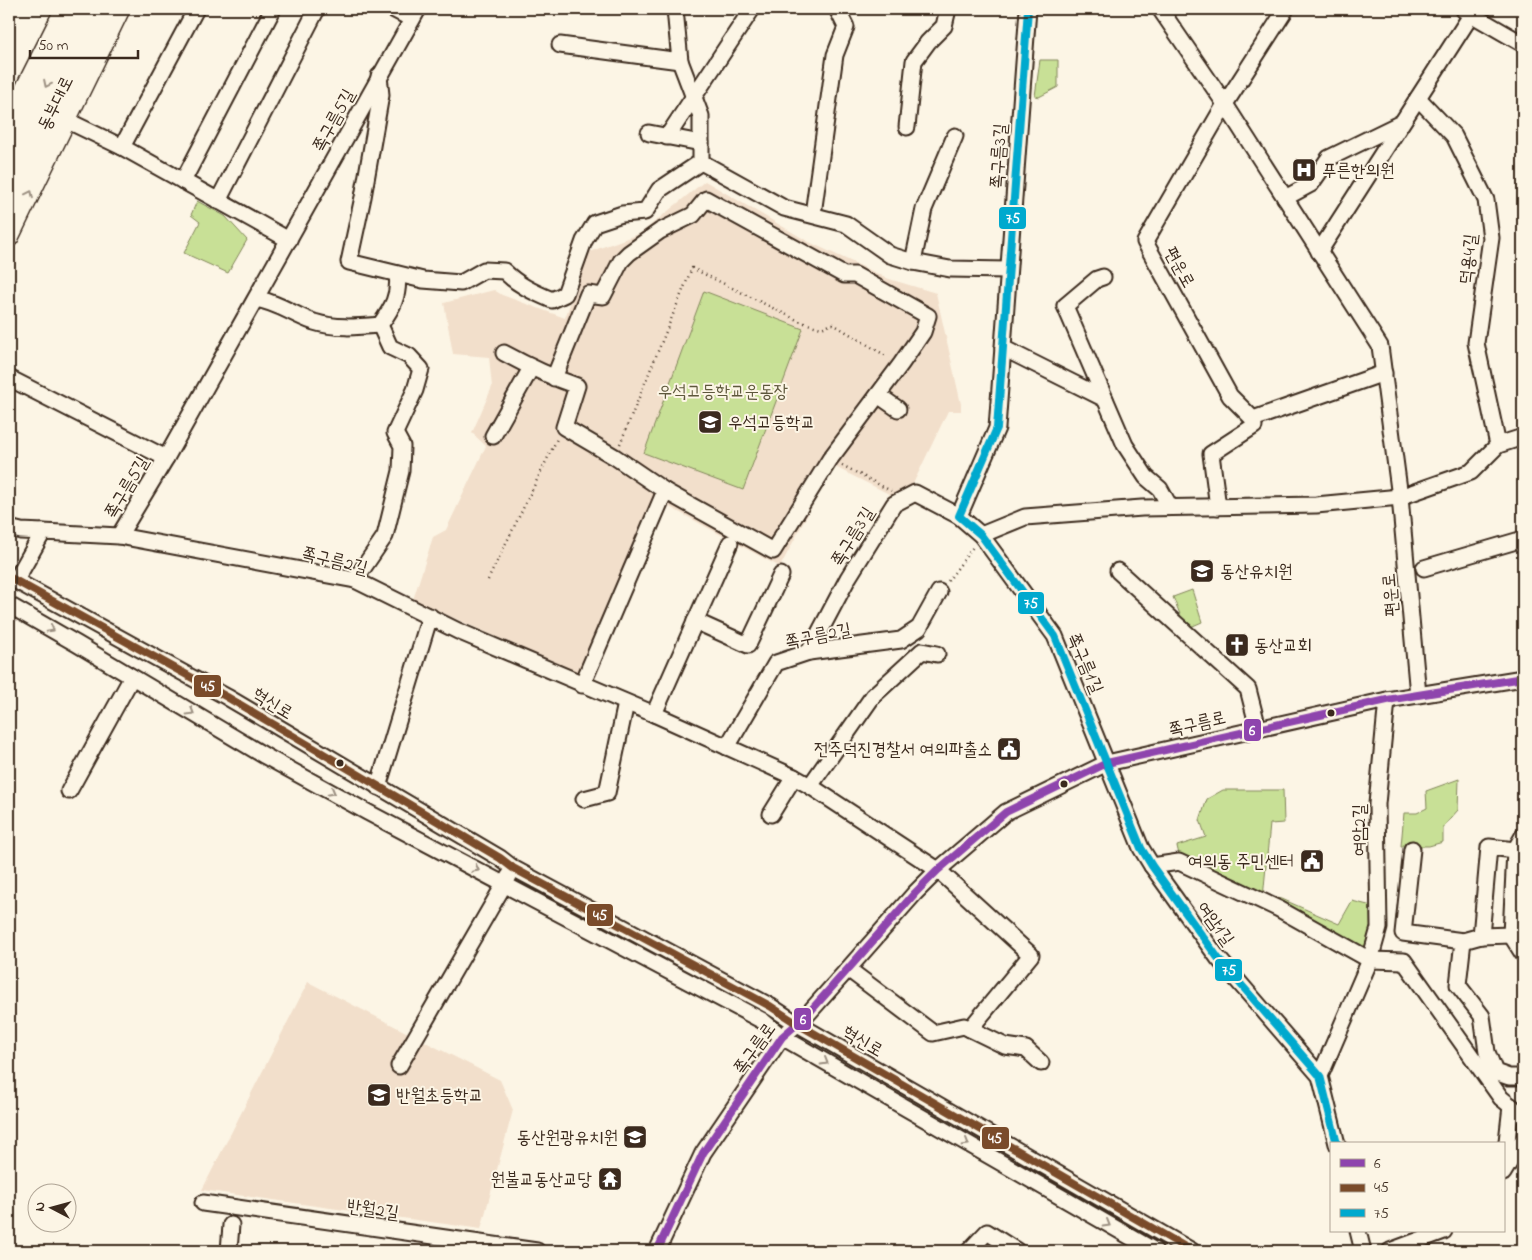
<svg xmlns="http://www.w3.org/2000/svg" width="1532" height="1260" viewBox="0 0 1532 1260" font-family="'Indie Flower','Poor Story',sans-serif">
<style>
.built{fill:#f2dfcb}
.green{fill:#c8e096;stroke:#82855a}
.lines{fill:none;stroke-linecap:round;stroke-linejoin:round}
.minor-casing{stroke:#3b2a1e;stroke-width:19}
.major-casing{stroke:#3b2a1e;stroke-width:22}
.path{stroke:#3b2a1e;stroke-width:2.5;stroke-dasharray:1 4;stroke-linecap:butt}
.minor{stroke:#fcf5e5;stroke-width:15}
.major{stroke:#fcf5e5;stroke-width:19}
.bus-1-casing{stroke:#fcf5e5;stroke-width:11}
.bus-2-casing{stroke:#fcf5e5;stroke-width:11}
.bus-3-casing{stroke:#fcf5e5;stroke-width:11}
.bus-1{stroke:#8e44ad;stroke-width:8}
.bus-2{stroke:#7a4b2a;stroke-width:8}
.bus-3{stroke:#00a9ce;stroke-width:8}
.oneway{stroke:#9c9082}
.bus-dot{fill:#3b2a1e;stroke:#fcf5e5;stroke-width:2}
.labels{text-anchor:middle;stroke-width:4;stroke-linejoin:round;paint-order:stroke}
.street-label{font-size:18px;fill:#3b2a1e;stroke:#fcf5e5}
.poi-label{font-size:18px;fill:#3b2a1e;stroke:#fcf5e5;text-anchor:start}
.park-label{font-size:18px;fill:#5e583c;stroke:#fcf5e5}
.line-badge{stroke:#fcf5e5;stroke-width:2}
.badge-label{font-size:14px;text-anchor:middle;font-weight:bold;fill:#fff}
</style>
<rect width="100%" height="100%" fill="#fcf5e5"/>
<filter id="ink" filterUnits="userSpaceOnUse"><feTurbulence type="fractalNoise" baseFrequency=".02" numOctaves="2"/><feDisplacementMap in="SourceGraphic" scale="10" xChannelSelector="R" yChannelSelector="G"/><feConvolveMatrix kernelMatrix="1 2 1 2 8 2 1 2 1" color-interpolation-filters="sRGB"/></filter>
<g filter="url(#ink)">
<g class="built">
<polygon points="705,181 809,242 889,279 936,293 961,404 961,411 948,411 912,486 893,496 833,466 780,567 664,504 591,679 413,600 433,537 446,530 486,446 472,433 492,387 489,357 453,354 444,303 494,290 502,295 565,318 589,252 641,233"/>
<polygon points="308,982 500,1080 513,1110 481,1229 202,1190"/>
</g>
<g class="green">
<polygon points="1040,60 1058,60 1058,87 1039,97 1035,96"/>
<polygon points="197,201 225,216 247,240 228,273 184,253 200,222 191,215"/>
<polygon points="704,291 803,329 743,490 644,453"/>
<polygon points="1192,590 1202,622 1186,629 1173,597"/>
<polygon points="1459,779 1458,810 1443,827 1443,842 1429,846 1401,846 1404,813 1417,813 1427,808 1426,791"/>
<polygon points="1223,790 1283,790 1284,823 1270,824 1263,898 1180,859 1177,846 1206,837 1200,820 1207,799"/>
<polygon points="1265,897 1282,899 1339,924 1352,901 1376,907 1369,957"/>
</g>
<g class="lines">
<defs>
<g id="minor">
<polyline points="393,9 412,19"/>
<polyline points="1028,9 997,428 959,516 981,535 1055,636 1141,848 1152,866 1218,958 1320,1076 1337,1144"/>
<polyline points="1160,9 1225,104 1380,346 1400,497 1418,695"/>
<polyline points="1286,9 1225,104 1145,242 1230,396 1253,419 1384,373"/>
<polyline points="1464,10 1523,44"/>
<polyline points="560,45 680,61 675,9"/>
<polyline points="680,61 701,116 701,162 784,208 846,224 890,255 913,262 950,269 1008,270"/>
<path d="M379 76 381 95 363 197 349 262 423 280 461 283 484 270 504 271C518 285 533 292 552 300L565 294 584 241 595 223 622 214 645 212 659 190 701 162"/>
<polyline points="1418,98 1454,136 1486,200 1491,238 1476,343 1498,445"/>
<polyline points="66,120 122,147 289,240"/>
<polyline points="907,127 914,61 928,42 944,26 948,9"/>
<polyline points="649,133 701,143"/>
<polyline points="667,137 752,9"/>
<polyline points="122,147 196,9"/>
<polyline points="183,181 273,9"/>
<polyline points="1285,198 1311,184 1329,158 1401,123"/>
<polyline points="218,201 317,9"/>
<polyline points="813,214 835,55 846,27 837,9"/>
<polyline points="1319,252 1475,9"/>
<polyline points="913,262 924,209 955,136"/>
<polyline points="1103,277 1097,279 1065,306 1125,445 1146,477 1160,489 1170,507"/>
<path d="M256 299C277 302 294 315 314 322 336 329 357 327 380 325"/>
<polyline points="1003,348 1105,399"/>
<path d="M504 353C528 366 551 377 577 386L564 427 615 457 665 491 773 551 830 459 901 364 923 332 928 316 855 275H844L706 199 693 215 660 231 629 253 621 261 603 296 588 294 554 378"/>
<polyline points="9,378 166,458"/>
<polyline points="878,395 898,409"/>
<polyline points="493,436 531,368"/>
<polyline points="1218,507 1211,454 1254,426 1253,419"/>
<polyline points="9,528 21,531 43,532"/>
<polyline points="981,535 1025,517 1142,508 1316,505 1400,497 1471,472 1498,445 1523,437"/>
<polyline points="119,536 166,458 418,9"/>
<polyline points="1424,568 1523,539"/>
<polyline points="1118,571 1248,689 1258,728"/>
<polyline points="9,577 227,697 500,858 513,868 770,1006 796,1023 1192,1251"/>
<polyline points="16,580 43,532 119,536 355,580 458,631 654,714 794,777 810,786 938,870 1031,955 970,1029"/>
<path d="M355 580 385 536 401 471 402 446 395 433 415 390 421 369 409 356 390 347 380 325C392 308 400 296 397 274"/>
<polyline points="9,605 77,644 265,756 367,812 763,1021 782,1037 1155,1251"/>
<polyline points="695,621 748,645 781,575"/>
<polyline points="809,652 848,578 894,504 915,493 959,516"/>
<polyline points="582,685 665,491"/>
<polyline points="654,714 730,543"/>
<polyline points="727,747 776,663 809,652 901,640 919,628 939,592"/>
<polyline points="810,786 873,696 922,651 937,654"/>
<polyline points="378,787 430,616"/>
<polyline points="69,791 132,677"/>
<polyline points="584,799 607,793 626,703"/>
<polyline points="771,814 794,777"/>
<polyline points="1523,836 1515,850 1511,935 1523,954"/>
<polyline points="1412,849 1403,933 1463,941 1458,985 1482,1016 1487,1052 1495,1072 1509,1077 1523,1077"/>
<polyline points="1152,866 1179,862 1279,909 1370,960 1404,961 1501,1098 1523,1116"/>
<polyline points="1481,936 1511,935"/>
<polyline points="1463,941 1481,936 1489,847 1515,850"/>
<polyline points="848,969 933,1033 964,1026 1005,1046 1026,1049 1041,1063"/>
<polyline points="399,1066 509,876"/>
<polyline points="1320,1076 1370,960 1379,928 1377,804 1387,700"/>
<polyline points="1503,1151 1506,1150 1511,1106"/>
<polyline points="1503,1173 1523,1140"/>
<polyline points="203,1203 537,1251"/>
<polyline points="1358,1231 1363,1251"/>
<polyline points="229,1251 231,1225"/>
<polyline points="657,1251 703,1153 782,1037 806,1016 848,969 915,893 938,870 1006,812 1107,763 1387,700 1523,678"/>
<polyline points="969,1251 987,1232 1017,1251"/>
<polyline points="1390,1251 1444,1231"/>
</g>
<g id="major">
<polyline points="9,121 65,9"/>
<polyline points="9,162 84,9"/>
<polyline points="9,198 102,9"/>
<polyline points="9,237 120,9"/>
</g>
</defs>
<use href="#minor" class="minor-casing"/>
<use href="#major" class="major-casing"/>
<g class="path">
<polyline points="620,444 692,268 801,322 821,328 833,324 888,357"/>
<polyline points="842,465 891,491"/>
<polyline points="488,580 557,439"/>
<polyline points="948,581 973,547"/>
</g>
<use href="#minor" class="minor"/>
<use href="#major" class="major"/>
<defs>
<polyline id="bus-1" points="657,1251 703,1153 782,1037 806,1016 848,969 915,893 938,870 1006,812 1107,763 1387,700 1523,678"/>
<polyline id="bus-2" points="9,577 227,697 500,858 513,868 770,1006 796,1023 1192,1251"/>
<polyline id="bus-3" points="1028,9 997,428 959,516 981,535 1055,636 1141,848 1152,866 1218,958 1320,1076 1337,1144"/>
</defs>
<use href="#bus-1" class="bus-1-casing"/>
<use href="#bus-2" class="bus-2-casing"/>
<use href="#bus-3" class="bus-3-casing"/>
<use href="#bus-1" class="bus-1"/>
<use href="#bus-2" class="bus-2"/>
<use href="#bus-3" class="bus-3"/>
</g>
<defs><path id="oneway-chevron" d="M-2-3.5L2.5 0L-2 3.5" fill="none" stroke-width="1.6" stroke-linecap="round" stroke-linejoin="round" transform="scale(1.25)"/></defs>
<g class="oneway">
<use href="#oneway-chevron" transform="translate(47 84) rotate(116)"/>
<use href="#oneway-chevron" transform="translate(30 194) rotate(-64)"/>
<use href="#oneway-chevron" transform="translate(51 629) rotate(29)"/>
<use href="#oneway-chevron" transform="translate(191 712) rotate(31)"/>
<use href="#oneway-chevron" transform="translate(332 792) rotate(29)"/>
<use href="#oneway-chevron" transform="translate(476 869) rotate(28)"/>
<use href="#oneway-chevron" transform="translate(825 1062) rotate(30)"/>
<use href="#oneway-chevron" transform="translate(966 1143) rotate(30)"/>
<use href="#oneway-chevron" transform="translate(1107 1224) rotate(30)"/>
</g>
</g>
<defs>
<symbol id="hospital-square" viewBox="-11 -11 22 22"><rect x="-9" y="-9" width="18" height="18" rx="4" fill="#3b2a1e" stroke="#fcf5e5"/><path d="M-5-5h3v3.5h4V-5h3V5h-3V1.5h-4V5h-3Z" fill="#fff"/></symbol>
<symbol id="school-square" viewBox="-11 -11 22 22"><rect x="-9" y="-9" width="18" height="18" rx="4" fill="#3b2a1e" stroke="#fcf5e5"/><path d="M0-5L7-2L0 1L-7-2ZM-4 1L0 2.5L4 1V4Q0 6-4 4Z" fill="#fff"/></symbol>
<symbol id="church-square" viewBox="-11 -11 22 22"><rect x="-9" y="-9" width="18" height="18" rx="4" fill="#3b2a1e" stroke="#fcf5e5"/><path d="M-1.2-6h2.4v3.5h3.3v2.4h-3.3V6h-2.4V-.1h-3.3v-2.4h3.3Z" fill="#fff"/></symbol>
<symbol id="civic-square" viewBox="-11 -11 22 22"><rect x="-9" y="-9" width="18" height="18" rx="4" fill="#3b2a1e" stroke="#fcf5e5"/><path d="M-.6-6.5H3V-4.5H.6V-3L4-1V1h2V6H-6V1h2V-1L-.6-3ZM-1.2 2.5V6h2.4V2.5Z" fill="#fff"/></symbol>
<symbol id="temple-square" viewBox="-11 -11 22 22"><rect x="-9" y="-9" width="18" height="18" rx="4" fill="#3b2a1e" stroke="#fcf5e5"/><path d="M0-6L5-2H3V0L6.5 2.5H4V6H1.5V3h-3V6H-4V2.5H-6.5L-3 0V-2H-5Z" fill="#fff"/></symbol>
</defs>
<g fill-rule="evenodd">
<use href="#hospital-square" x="1290" y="156" width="28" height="28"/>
<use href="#school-square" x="696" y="408" width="28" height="28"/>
<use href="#school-square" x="1188" y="557" width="28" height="28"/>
<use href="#church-square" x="1223" y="631" width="28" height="28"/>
<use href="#civic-square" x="995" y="735" width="28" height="28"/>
<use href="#civic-square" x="1298" y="847" width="28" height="28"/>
<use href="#school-square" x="365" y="1081" width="28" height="28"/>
<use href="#school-square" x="621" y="1123" width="28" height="28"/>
<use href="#temple-square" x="596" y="1165" width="28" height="28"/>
</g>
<g class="bus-dot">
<circle cx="1331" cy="713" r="4.5"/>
<circle cx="340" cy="763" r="4.5"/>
<circle cx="1064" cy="784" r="4.5"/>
</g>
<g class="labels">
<g class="street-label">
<text transform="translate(55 103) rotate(-64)" y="6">동부대로</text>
<text transform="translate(333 120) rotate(-61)" y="6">쪽구름5길</text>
<text transform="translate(998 156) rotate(-86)" y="6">쪽구름3길</text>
<text transform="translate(1468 259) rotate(-84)" y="6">덕용4길</text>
<text transform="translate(1180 267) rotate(61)" y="6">편운로</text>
<text transform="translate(126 487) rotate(-59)" y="6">쪽구름5길</text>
<text transform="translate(852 536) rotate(-58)" y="6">쪽구름3길</text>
<text transform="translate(335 560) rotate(14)" y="6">쪽구름2길</text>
<text transform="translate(1390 595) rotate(-95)" y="6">편운로</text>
<text transform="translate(818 635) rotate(-11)" y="6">쪽구름2길</text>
<text transform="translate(1086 663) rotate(67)" y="6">쪽구름1길</text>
<text transform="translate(273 703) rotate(31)" y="6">혁신로</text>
<text transform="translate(1197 723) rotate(-13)" y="6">쪽구름로</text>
<text transform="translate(1359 830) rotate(-90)" y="6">여암2길</text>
<text transform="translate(1216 923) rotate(54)" y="6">여암1길</text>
<text transform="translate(863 1041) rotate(30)" y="6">혁신로</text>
<text transform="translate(754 1048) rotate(-54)" y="6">쪽구름로</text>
<text transform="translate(373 1209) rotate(8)" y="6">반월2길</text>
</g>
<g class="poi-label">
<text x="1322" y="176">푸른한의원</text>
<text x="728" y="428">우석고등학교</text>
<text x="1220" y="577">동산유치원</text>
<text x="1254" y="651">동산교회</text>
<text x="992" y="755" text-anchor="end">전주덕진경찰서 여의파출소</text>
<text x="1294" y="867" text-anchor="end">여의동 주민센터</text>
<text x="396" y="1101">반월초등학교</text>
<text x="618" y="1143" text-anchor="end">동산원광유치원</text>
<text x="592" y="1185" text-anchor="end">원불교동산교당</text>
</g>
<g class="park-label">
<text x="723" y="397">우석고등학교운동장</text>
</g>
</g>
<g class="line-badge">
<rect x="998" y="206" width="29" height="24" rx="5" fill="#00a9ce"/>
<rect x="1017" y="591" width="28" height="24" rx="5" fill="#00a9ce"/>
<rect x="193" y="674" width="29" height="24" rx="5" fill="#7a4b2a"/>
<rect x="1243" y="718" width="19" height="24" rx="5" fill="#8e44ad"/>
<rect x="586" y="903" width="28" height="24" rx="5" fill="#7a4b2a"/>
<rect x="1214" y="958" width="29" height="24" rx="5" fill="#00a9ce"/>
<rect x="793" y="1007" width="19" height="24" rx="5" fill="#8e44ad"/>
<rect x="981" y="1126" width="29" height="24" rx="5" fill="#7a4b2a"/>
</g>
<g class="badge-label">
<text x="1013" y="223">75</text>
<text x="1031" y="608">75</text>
<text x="208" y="691">45</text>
<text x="1252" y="735">6</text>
<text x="600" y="920">45</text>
<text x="1229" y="975">75</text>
<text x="803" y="1024">6</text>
<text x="995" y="1143">45</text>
</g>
<rect width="1532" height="1260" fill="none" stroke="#fcf5e5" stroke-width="30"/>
<rect x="15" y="15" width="1502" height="1230" fill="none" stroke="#3b2a1e" stroke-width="2" filter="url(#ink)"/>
<rect x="1330" y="1142" width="175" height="90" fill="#fcf5e5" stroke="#afa495"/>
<rect x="1340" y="1159" width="25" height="8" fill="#8e44ad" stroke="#afa495"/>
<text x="1374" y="1168" font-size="15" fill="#3b2a1e">6</text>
<rect x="1340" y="1184" width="25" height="8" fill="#7a4b2a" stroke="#afa495"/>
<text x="1374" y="1192" font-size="15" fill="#3b2a1e">45</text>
<rect x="1340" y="1209" width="25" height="8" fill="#00a9ce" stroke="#afa495"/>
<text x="1374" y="1218" font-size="15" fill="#3b2a1e">75</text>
<g transform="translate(52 1208) rotate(276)"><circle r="24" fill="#fcf5e5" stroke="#afa495"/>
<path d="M0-4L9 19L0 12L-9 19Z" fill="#3b2a1e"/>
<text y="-8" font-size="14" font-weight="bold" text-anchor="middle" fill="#3b2a1e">N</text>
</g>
<path d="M30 50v8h108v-8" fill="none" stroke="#3b2a1e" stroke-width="2.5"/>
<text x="38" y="50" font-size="15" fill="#3b2a1e" stroke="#fcf5e5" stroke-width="4" paint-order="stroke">50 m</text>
</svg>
